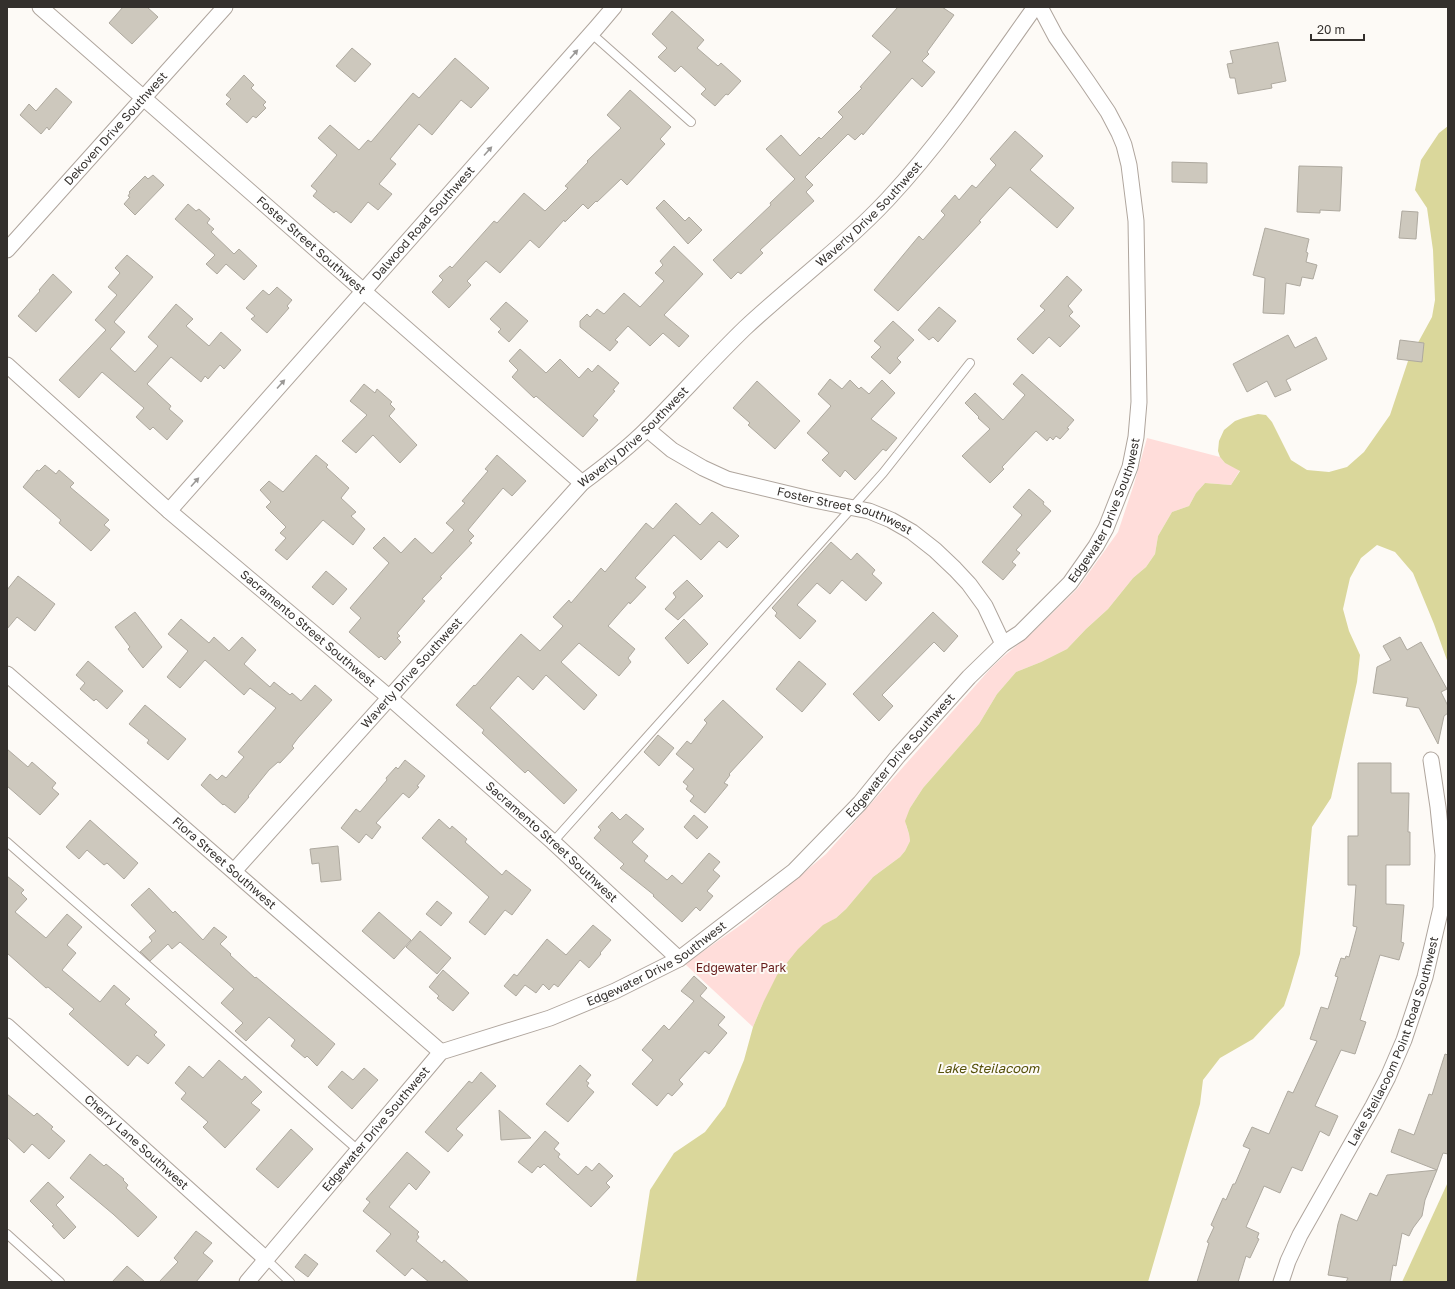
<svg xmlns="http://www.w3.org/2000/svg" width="1455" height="1289" viewBox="0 0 1455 1289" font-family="'Golos Text',sans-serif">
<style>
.green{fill:#ffddda}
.water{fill:#dad79b}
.building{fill:#cdc8bd;stroke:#aea99f}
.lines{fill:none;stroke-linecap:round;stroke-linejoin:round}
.service-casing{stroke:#afa59d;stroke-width:10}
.minor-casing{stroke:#afa59d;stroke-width:17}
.service{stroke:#fff;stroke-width:8}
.minor{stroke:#fff;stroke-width:15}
.oneway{fill:#9a9896}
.labels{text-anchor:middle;stroke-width:4;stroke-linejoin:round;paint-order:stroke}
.street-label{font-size:12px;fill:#34302d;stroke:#fdfaf6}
.park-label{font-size:12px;fill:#651b1a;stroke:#fdfaf6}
.water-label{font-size:13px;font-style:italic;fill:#56510a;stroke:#fdfaf6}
</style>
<rect width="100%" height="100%" fill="#fdfaf6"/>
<polygon class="green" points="1147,438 1220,457 1225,463 1240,470 1231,485 1205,483 1196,493 1189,506 1172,512 1158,536 1155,554 1146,567 1133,578 1108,609 1086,629 1067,649 1041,662 1016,672 997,694 979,724 923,788 910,808 906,825 909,834 910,841 905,851 900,857 873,877 846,909 836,918 823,926 763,1003 753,1027 685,964 745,922 826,854 991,668 1004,656 1032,633 1078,588 1118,532 1134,484"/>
<g class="water">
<polygon points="1448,126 1448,663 1434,624 1413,573 1395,552 1377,545 1361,558 1350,578 1343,609 1349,631 1360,655 1357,682 1331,798 1312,827 1300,954 1290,988 1284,1006 1253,1039 1220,1058 1203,1080 1200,1104 1148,1282 636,1282 650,1190 674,1153 705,1132 725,1106 744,1060 753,1027 763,1003 777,975 798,949 823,925 836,918 846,909 873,877 900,857 905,851 910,841 909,834 905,821 910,808 923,788 979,724 997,694 1016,672 1041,662 1067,649 1086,629 1108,609 1133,578 1146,567 1155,554 1158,536 1172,512 1189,506 1196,493 1205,483 1231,485 1240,471 1225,463 1220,457 1218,451 1219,441 1224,430 1235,421 1243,418 1258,414 1266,415 1272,422 1291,460 1307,470 1329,472 1347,467 1364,452 1390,415 1408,361 1432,317 1435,300 1433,250 1427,208 1415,190 1421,160 1439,133"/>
<polygon points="1448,1182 1448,1282 1402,1282"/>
</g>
<g class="building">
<polygon points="123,7 147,7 158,17 132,44 109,23"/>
<polygon points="898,7 942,7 954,15 927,52 929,54 922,61 935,72 922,87 912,78 863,135 862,133 855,140 848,134 805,177 813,185 806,192 814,201 760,250 763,253 741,274 738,272 731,279 713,260 771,205 770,203 795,179 766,149 781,135 800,156 819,137 821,139 843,117 838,112 862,88 860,87 891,52 872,36"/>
<polygon points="672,11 704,40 697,48 718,66 721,63 741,81 728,95 726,94 715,106 701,94 706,89 681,66 675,72 658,57 667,48 652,34"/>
<polygon points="1278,42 1286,81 1271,84 1272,88 1238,94 1235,78 1230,78 1227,64 1233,63 1230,51"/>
<polygon points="352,48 371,64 355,82 336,66"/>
<polygon points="455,58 489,88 471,108 461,100 432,135 419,124 390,159 396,164 379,184 392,194 378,210 368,202 351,223 336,211 334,213 313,196 317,191 311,186 337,155 318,138 330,125 359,150 368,140 371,142 413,93 419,98"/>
<polygon points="244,75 254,85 251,88 266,102 263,105 266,108 256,118 253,116 247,123 226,104 231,99 226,95"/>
<polygon points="56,88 72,102 49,130 47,127 41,134 20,115 29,104 36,111"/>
<polygon points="630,90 671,127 660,139 665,144 627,185 621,179 597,202 596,201 588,209 583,204 565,222 564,220 539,248 530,240 500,273 486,261 467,281 471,285 449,308 432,292 443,280 439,276 450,266 452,268 494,221 497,223 524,193 545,211 568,188 565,186 588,162 587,161 621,128 607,115"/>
<polygon points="1015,131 1043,156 1030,170 1074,208 1057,228 1010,187 979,221 981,222 898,311 874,290 919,236 923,240 945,215 941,211 955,195 959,200 972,185 976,188 996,165 990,159"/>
<polygon points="1172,162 1207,163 1207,183 1172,182"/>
<polygon points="1299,166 1342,167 1340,211 1320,210 1320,213 1297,212"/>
<polygon points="153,175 164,185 135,215 124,204 130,197 128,196 130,193 129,192 145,176 148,179"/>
<polygon points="664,200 685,221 689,217 702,230 688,244 656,208"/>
<polygon points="188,204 196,211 199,209 210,219 207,223 214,229 211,232 234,254 239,249 257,266 244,280 226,264 217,274 206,264 215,255 175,219"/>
<polygon points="1402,211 1418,212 1416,239 1399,238"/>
<polygon points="1265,228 1309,239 1306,252 1308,253 1306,262 1317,265 1313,279 1302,277 1300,286 1286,283 1284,314 1263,313 1265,278 1253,275"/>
<polygon points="674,246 703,274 664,315 689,336 679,347 663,333 650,346 628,326 615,340 618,342 610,351 580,327 580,321 587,314 590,317 597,309 604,314 624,293 640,307 664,281 655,273 663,265 660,261"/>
<polygon points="127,255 153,277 114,322 125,332 110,349 135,372 158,346 148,337 176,304 193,319 186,326 209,346 221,332 241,350 224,369 220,365 208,379 205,376 201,382 171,357 147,384 171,406 169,409 183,421 167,440 153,427 150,430 136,417 144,408 102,372 79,398 59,380 106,330 95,320 117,295 108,287 120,273 115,268"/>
<polygon points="53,274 72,292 36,332 18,316 40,291 39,290"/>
<polygon points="1067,276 1082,290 1068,306 1073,312 1069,316 1080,326 1060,347 1049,337 1033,354 1017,339 1045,310 1040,306"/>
<polygon points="277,287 292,300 287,306 289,308 267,333 251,319 255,316 246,308 263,290 269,295"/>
<polygon points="506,302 528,321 509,342 498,332 501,329 490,319"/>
<polygon points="939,307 956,321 938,342 933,337 929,340 918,330"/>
<polygon points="893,321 914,340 897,358 901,362 890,374 871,357 881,347 874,341"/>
<polygon points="1288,335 1295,348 1316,337 1327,359 1286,380 1291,390 1275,397 1267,381 1247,392 1233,364"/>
<polygon points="1400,340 1424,343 1422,362 1397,359"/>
<polygon points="520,349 546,373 560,359 579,378 588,368 592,372 598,365 619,383 613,390 615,391 593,416 598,420 583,437 536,396 534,398 512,377 518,370 509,361"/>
<polygon points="1022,374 1074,420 1067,428 1069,429 1060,439 1056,436 1053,440 1050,437 1047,441 1036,431 1002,467 1004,469 990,483 962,456 990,429 978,418 979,417 965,403 975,393 1003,420 1025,395 1013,384"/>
<polygon points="830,379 842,389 850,380 859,389 861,387 869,394 882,380 895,393 871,419 897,438 886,451 883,449 855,480 845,470 840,477 822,460 829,453 807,433 831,406 818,394"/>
<polygon points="757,381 800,421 775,449 748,425 750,423 733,408"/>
<polygon points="364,384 375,393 377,389 392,402 390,404 395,409 389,416 417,445 400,463 373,435 356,453 342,441 367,415 350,401"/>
<polygon points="316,455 328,465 326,467 349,488 341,498 356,512 351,516 365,529 353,545 323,520 287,560 275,550 286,538 280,533 286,527 266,507 271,502 260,490 269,481 283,492"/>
<polygon points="497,455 526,481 512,496 503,488 468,530 474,536 469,541 472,543 440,577 442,578 422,599 425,601 397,633 400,636 397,638 401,642 385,660 381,656 379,658 349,632 361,618 350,608 389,563 373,548 384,537 401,553 415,538 431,553 433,553 454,530 446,523 465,503 462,501 488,471 485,469"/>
<polygon points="45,465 56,474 59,470 74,483 70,487 109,520 104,525 110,530 91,551 59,523 61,520 23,487 37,470 39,471"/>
<polygon points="1029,489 1044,502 1043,504 1051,511 1016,550 1020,553 1012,562 1016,565 1003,580 982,562 1022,515 1013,507"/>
<polygon points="676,503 700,525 712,512 739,536 727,548 719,541 701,560 674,535 636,577 635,578 646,587 630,604 629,602 608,626 635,649 628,658 631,662 619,676 579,643 561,662 597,695 584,710 546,675 533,690 518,676 490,708 577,790 564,804 528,770 525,773 482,733 484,730 456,705 474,685 475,686 521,634 540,651 563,626 553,617 569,600 571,603 601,568 605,572 646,523 653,529"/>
<polygon points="831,542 851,560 857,553 875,570 872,574 882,583 866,601 842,580 830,594 817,583 797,605 816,621 800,639 775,616 777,613 772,608"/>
<polygon points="326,571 347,589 333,605 312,587"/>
<polygon points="18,576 55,604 35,631 17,617 7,629 7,590"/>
<polygon points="687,580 703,596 678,620 665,609 676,597 673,593"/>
<polygon points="135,612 162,647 143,668 128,649 130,647 115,627"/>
<polygon points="933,612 958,636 944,652 934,642 882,695 893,706 879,721 853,694"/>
<polygon points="181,619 209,643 214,637 229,651 242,637 256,650 244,664 270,687 274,682 290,695 292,693 301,701 315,685 332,700 298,738 292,746 294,748 280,763 278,762 269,770 248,796 249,797 235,813 224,804 223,805 201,785 210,774 217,780 222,775 226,778 244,757 238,752 276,708 250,688 244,695 205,660 180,688 167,677 188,651 168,634"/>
<polygon points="684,619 708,644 688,664 665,638"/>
<polygon points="1400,637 1407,650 1421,642 1447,689 1441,692 1448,706 1448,713 1444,716 1438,744 1419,708 1406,706 1408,698 1373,693 1377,667 1391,660 1383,646"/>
<polygon points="88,661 123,691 107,709 96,699 94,701 80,689 85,683 76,675"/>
<polygon points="799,661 826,684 802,712 776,689"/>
<polygon points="723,700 763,737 729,774 730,775 724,783 728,785 705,813 690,801 694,796 686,789 688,786 683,782 694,769 676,754 687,741 691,744 707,723 704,720"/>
<polygon points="145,705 186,739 168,760 147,743 149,740 129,724"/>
<polygon points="658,735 674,748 659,766 644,752"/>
<polygon points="7,749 28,767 32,762 56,783 52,788 59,794 40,815 7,786"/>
<polygon points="405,760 425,776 417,786 419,787 409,798 403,793 376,823 381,827 372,839 366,834 359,843 341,828 356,809 360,812 387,780 386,778 396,767 398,769"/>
<polygon points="1358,763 1391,763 1391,793 1409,793 1408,832 1410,832 1410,865 1386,865 1386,904 1404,905 1401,942 1404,943 1399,960 1380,955 1360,1020 1366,1022 1355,1054 1341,1050 1315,1106 1338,1116 1329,1136 1320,1131 1302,1171 1292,1167 1280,1193 1264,1186 1246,1227 1259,1233 1257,1238 1259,1239 1250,1258 1246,1256 1238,1282 1197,1282 1209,1243 1207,1242 1214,1227 1211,1225 1223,1198 1226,1200 1233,1184 1235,1184 1250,1149 1243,1146 1252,1127 1269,1134 1288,1091 1293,1093 1317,1041 1310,1039 1321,1007 1328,1009 1338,977 1335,976 1341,958 1345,959 1346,956 1349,957 1357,927 1353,926 1356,885 1348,885 1348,836 1358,836"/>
<polygon points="612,812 620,820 626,814 644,829 632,842 648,856 644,861 667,880 672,875 682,884 709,853 720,862 713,870 720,876 707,891 713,896 700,911 696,907 682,922 653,896 654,895 620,868 624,864 594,838 601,830 598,827"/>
<polygon points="694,815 708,827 697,839 684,827"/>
<polygon points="439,819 450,829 452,826 467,839 465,842 502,875 506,870 531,890 512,915 505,910 485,935 469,922 489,897 422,838"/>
<polygon points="90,820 138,863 124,879 107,863 104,865 87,850 79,859 66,847"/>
<polygon points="338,846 341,880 321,882 319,863 312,864 310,849"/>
<polygon points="7,876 24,890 21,893 27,899 15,912 46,938 67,914 82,927 67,945 76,953 62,970 100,1002 114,985 130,999 125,1004 157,1032 154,1035 165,1045 148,1064 137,1055 128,1066 69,1014 74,1009 48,987 46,988 7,953"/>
<polygon points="149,888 173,913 175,911 203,940 214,927 227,937 220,944 231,954 230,955 255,978 256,977 335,1044 317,1066 307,1056 305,1058 291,1046 295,1040 269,1017 246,1041 235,1031 243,1023 221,1003 234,989 180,942 172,949 168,944 150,961 142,953 140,952 152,941 149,937 156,931 131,905"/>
<polygon points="437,901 452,913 441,926 426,914"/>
<polygon points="379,912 411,940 394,959 362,931"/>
<polygon points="593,925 611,940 600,953 601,954 589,968 580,960 558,987 554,984 549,990 543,984 536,993 525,985 516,996 504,986 514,974 517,976 547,939 566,955"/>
<polygon points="420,931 451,958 437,974 406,947"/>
<polygon points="443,970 469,993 453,1011 437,998 439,996 429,987"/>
<polygon points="694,976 707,988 700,996 725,1017 718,1025 727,1033 709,1054 705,1051 679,1080 683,1084 672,1096 668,1093 657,1106 632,1084 653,1060 642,1050 664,1025 669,1030 694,1001 681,991"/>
<polygon points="1445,1054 1448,1055 1448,1154 1443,1153 1437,1170 1391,1152 1399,1129 1414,1135 1429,1094 1432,1095"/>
<polygon points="219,1060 242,1080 245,1076 262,1092 251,1103 260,1110 225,1148 203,1127 208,1122 181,1099 186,1093 175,1083 189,1066 203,1078"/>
<polygon points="580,1065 591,1075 586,1081 589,1083 587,1086 594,1092 568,1122 546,1104"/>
<polygon points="364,1068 378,1080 352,1109 328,1087 342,1071 353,1080"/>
<polygon points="481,1072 496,1086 456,1129 463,1135 448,1152 425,1132 469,1081 472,1083"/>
<polygon points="7,1094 34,1116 37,1113 53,1127 51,1129 65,1141 49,1159 32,1144 24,1153 7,1137"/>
<polygon points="499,1110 531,1138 501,1140"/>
<polygon points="291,1129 313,1149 278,1188 256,1169"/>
<polygon points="545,1131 559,1143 554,1149 560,1154 558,1157 578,1175 586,1166 592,1171 599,1163 613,1176 606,1183 610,1187 591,1207 544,1164 540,1168 538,1166 532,1173 518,1162"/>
<polygon points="407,1152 430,1172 416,1190 409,1183 389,1207 419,1232 417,1234 419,1237 416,1241 442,1263 444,1260 469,1282 429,1282 412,1268 405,1276 376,1251 391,1234 363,1211 370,1202 366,1199"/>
<polygon points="90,1154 104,1166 106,1164 124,1179 123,1180 128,1185 126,1188 157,1217 138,1237 113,1214 70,1178"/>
<polygon points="1437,1170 1425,1200 1422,1216 1413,1228 1409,1236 1402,1233 1396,1266 1393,1265 1390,1282 1346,1282 1348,1278 1328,1275 1338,1224 1341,1214 1357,1221 1370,1193 1377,1196 1387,1175"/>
<polygon points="48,1182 64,1197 56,1205 76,1227 64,1239 52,1226 54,1225 30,1201"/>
<polygon points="196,1231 212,1243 203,1253 213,1261 196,1282 159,1282 178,1262 174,1258"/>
<polygon points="305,1254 318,1264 308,1277 295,1267"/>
<polygon points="127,1266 145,1282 112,1282"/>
</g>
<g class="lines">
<defs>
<g id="service">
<polyline points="592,34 691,122"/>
<polyline points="7,842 358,1150"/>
<polyline points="553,842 883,473 970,363"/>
<polyline points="7,1234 60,1282"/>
<polyline points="266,1259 290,1282"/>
</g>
<g id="minor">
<path id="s1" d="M40 7 582 483"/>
<path id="s2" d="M7 250 225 7"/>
<path id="s3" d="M7 365 169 511 390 698 553 842 679 959"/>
<path id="s4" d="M647 429 672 450 703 468 727 479 814 500 869 511 891 520 912 532 935 550 955 569 969 584 985 606 1003 644"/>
<path id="s5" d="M169 511 597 27 614 7"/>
<path id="s6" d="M7 674 441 1052"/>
<path id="s7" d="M234 871 582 483C605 466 628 448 648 428 681 395 712 360 745 328 792 284 844 246 888 199 943 140 988 73 1035 7"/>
<path id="s8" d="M7 1026 266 1259"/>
<path id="s9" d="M247 1282 441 1052 550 1018 615 991 679 959 794 871 860 803 898 756 969 677 1003 644 1020 633 1070 583 1096 546 1106 528 1130 467 1136 437 1139 402 1136 221 1129 165 1124 145 1119 133 1108 112 1087 81 1056 37 1040 7"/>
<path id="s10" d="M1281 1282 1288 1261 1300 1235 1373 1106 1388 1077 1404 1040 1425 977 1441 908 1443 855 1438 807 1431 760"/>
</g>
</defs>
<use href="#service" class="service-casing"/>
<use href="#minor" class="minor-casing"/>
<use href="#service" class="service"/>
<use href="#minor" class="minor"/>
</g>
<defs><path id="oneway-solid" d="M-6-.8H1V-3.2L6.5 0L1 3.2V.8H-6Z"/></defs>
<g class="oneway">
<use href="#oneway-solid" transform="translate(574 54) rotate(-48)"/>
<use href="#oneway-solid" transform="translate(488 151) rotate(-48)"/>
<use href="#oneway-solid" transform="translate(281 384) rotate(-48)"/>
<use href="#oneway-solid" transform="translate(195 482) rotate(-48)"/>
</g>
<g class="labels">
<g class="street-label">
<text dy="4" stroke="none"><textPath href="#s2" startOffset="163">Dekoven Drive Southwest</textPath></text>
<text dy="4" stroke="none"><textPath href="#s7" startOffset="915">Waverly Drive Southwest</textPath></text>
<text dy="4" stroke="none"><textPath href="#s5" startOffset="384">Dalwood Road Southwest</textPath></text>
<text dy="4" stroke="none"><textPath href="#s1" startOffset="361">Foster Street Southwest</textPath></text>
<text dy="4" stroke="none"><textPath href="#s7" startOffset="590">Waverly Drive Southwest</textPath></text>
<text dy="4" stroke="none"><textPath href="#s9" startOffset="1183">Edgewater Drive Southwest</textPath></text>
<text dy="4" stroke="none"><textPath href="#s4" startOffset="217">Foster Street Southwest</textPath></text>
<text dy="4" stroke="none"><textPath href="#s3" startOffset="400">Sacramento Street Southwest</textPath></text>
<text dy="4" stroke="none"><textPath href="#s7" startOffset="266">Waverly Drive Southwest</textPath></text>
<text dy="4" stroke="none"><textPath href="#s9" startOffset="859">Edgewater Drive Southwest</textPath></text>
<text dy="4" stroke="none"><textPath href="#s3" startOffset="724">Sacramento Street Southwest</textPath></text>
<text dy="4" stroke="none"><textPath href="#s6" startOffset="288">Flora Street Southwest</textPath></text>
<text dy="4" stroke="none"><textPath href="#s9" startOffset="535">Edgewater Drive Southwest</textPath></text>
<text dy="4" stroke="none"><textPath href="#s10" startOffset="267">Lake Steilacoom Point Road Southwest</textPath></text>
<text dy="4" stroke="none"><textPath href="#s9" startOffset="200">Edgewater Drive Southwest</textPath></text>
<text dy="4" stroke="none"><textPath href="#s8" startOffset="174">Cherry Lane Southwest</textPath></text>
</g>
<g class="park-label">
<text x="741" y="972">Edgewater Park</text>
</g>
<g class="water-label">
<text x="988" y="1073">Lake Steilacoom</text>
</g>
</g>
<rect width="1455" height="1289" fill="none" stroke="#34302d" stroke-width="16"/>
<path d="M1311 34v6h53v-6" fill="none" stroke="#34302d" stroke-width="2"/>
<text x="1317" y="34" font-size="12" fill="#34302d" stroke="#fdfaf6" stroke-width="3" paint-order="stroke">20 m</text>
</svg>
